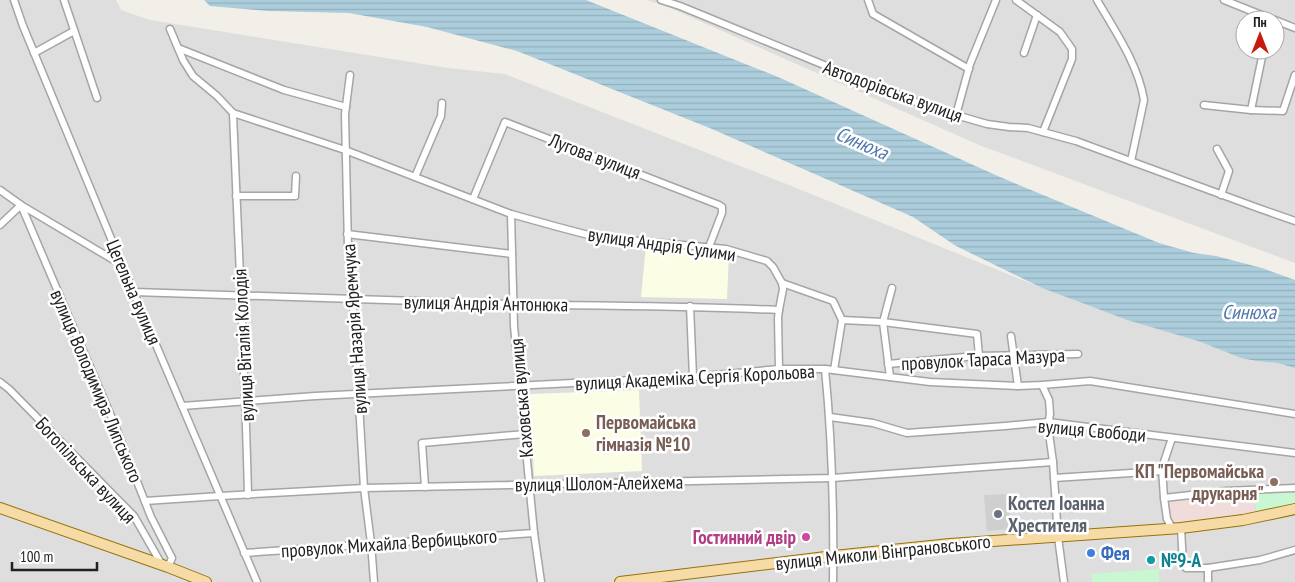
<svg xmlns="http://www.w3.org/2000/svg" width="1295" height="582" viewBox="0 0 1295 582" font-family="'PT Sans Narrow',sans-serif">
<style>
.residential{fill:#dfdede;fill-rule:evenodd}
.commercial{fill:#f0dcd9}
.education{fill:#fbfde5}
.religious{fill:#cfcfcf}
.park{fill:#c9f7d1}
.water{fill:url(#water-rules)}
.lines{fill:none;stroke-linecap:round;stroke-linejoin:round}
.minor-casing{stroke:#a5a5a5;stroke-width:9}
.primary-casing{stroke:#957309;stroke-width:12}
.minor{stroke:#fff;stroke-width:6}
.primary{stroke:#f7dba7;stroke-width:10}
.education-dot{fill:#8d6e63;stroke:#fff;stroke-width:2}
.worship-dot{fill:#6b7280;stroke:#fff;stroke-width:2}
.hotel-dot{fill:#d1479c;stroke:#fff;stroke-width:2}
.shop-dot{fill:#3f7fe0;stroke:#fff;stroke-width:2}
.culture-dot{fill:#0f9aa8;stroke:#fff;stroke-width:2}
.labels{text-anchor:middle;stroke-width:5;stroke-linejoin:round;paint-order:stroke}
.street-label{font-size:19px;fill:#212121;stroke:#fff}
.education-label{font-size:19px;font-weight:bold;fill:#785e54;stroke:#fff;text-anchor:start}
.worship-label{font-size:19px;font-weight:bold;fill:#5b616d;stroke:#fff;text-anchor:start}
.hotel-label{font-size:19px;font-weight:bold;fill:#b23c85;stroke:#fff;text-anchor:end}
.shop-label{font-size:19px;font-weight:bold;fill:#366cbe;stroke:#fff;text-anchor:start}
.culture-label{font-size:19px;font-weight:bold;fill:#0d838f;stroke:#fff;text-anchor:start}
.water-label{font-size:20px;font-style:italic;fill:#5277ac;stroke:#fff}
</style>
<defs>
<pattern id="water-rules" width="6" height="5" patternUnits="userSpaceOnUse" patternTransform="scale(1.25)"><rect width="6" height="5" fill="#accddc"/><path d="M0 2.5h6" fill="none" stroke="#94b0bc"/></pattern>
</defs>
<rect width="100%" height="100%" fill="#f1efe8"/>
<g class="residential">
<polygon points="0,0 116,0 121,10 150,20 448,68 505,74 789,185 1042,288 1089,306 1127,320 1198,341 1241,358 1256,361 1277,363 1295,368 1295,582 0,582"/>
<path d="M647 0H1295V263L979 145 668 7ZM1245 20H1275V50H1245Z"/>
</g>
<polygon class="commercial" points="1252,492 1255,514 1174,524 1169,518 1165,500"/>
<g class="education">
<polygon points="646,245 729,253 727,299 641,297"/>
<polygon points="639,390 642,471 534,476 530,394"/>
</g>
<polygon class="religious" points="1009,494 1011,529 987,531 984,495"/>
<g class="park">
<polygon points="1295,490 1295,505 1257,514 1253,491"/>
<polygon points="1159,569 1159,582 1092,582 1091,574"/>
</g>
<polygon class="water" points="204,0 586,0 778,77 1000,177 1159,243 1194,253 1216,256 1262,268 1295,280 1295,368 1277,363 1256,361 1241,358 1198,341 1127,320 1042,288 956,246 913,217 712,129 517,51 427,27 349,13 268,11 210,6"/>
<g class="lines">
<defs>
<g id="minor">
<polyline points="14,0 23,26 122,265 257,582"/>
<polyline points="64,0 97,98"/>
<polyline points="661,0 680,6 824,65 916,102 956,115 987,124 1009,127 1028,128 1076,141 1258,208 1295,221"/>
<polyline points="868,0 873,14 969,69"/>
<polyline points="1016,0 1060,32 1072,49 1072,59 1043,132"/>
<path d="M1097 0C1115 31 1138 64 1144 100L1131 161"/>
<polyline points="1224,0 1274,20"/>
<polyline points="1275,20 1295,28"/>
<polyline points="170,29 183,60 193,76 217,96 233,113 345,150 511,214 558,227 596,237 726,249 767,261 773,267 782,283 783,289 779,310 778,318 779,369"/>
<polyline points="178,48 284,90 346,107"/>
<polyline points="34,53 74,31"/>
<polyline points="1024,53 1037,15"/>
<polyline points="350,75 345,114 348,248 354,319 364,488 371,543 374,582"/>
<polyline points="1204,105 1251,110 1283,111 1295,75"/>
<polyline points="1251,110 1262,57"/>
<path d="M233 113C238 240 245 367 248 495"/>
<polyline points="956,115 970,64 996,0"/>
<polyline points="1217,149 1229,171 1221,195"/>
<polyline points="415,177 441,116 442,103"/>
<polyline points="0,190 21,205 122,265"/>
<polyline points="236,196 295,196 296,176"/>
<polyline points="473,199 505,122 719,205 722,207 722,213 709,247"/>
<polyline points="511,214 514,326 534,533 541,582"/>
<polyline points="0,225 21,205 114,423 151,517 172,558 168,567"/>
<polyline points="347,234 512,254"/>
<polyline points="782,283 833,301 842,320 834,370"/>
<path d="M134 292C259 296 385 300 511 304 600 306 689 306 779 310"/>
<polyline points="690,306 693,377"/>
<polyline points="842,320 883,322 977,334 979,356"/>
<polyline points="1011,336 1018,386"/>
<polyline points="888,364 976,356 1078,354"/>
<path d="M825 369C832 440 834 511 833 582"/>
<polyline points="890,377 883,322 892,288"/>
<polyline points="0,382 9,389 134,516 162,565"/>
<polyline points="1042,385 1049,400 1050,414 1048,426 1053,462 1058,537 1064,582"/>
<polyline points="182,406 315,396 693,377 779,369 825,369 930,382 1018,386 1042,385 1090,381 1295,414"/>
<polyline points="830,417 873,423 907,433 1005,426 1048,422 1295,453"/>
<polyline points="1172,438 1162,468 1164,498 1226,491 1295,488"/>
<polyline points="1054,478 1162,471"/>
<polyline points="425,487 422,443 525,434"/>
<polyline points="1164,498 1167,519 1172,528"/>
<polyline points="145,501 220,496 364,488 832,478 1053,462"/>
<polyline points="1181,528 1183,565 1186,568 1208,568 1208,582"/>
<polyline points="244,553 534,533"/>
<polyline points="1208,568 1260,560 1295,550"/>
</g>
<g id="primary">
<polyline points="0,508 168,567 206,582"/>
<polyline points="620,582 834,556 950,544 1181,528 1243,520 1295,509"/>
</g>
</defs>
<use href="#minor" class="minor-casing"/>
<use href="#primary" class="primary-casing"/>
<use href="#minor" class="minor"/>
<use href="#primary" class="primary"/>
</g>
<g class="education-dot">
<circle cx="586" cy="433" r="5"/>
<circle cx="1274" cy="482" r="5"/>
</g>
<circle class="worship-dot" cx="998" cy="514" r="5"/>
<circle class="hotel-dot" cx="806" cy="537" r="5"/>
<circle class="shop-dot" cx="1091" cy="553" r="5"/>
<circle class="culture-dot" cx="1151" cy="560" r="5"/>
<g class="labels">
<g class="street-label">
<text transform="translate(893 91) rotate(20)" y="7">Автодорівська вулиця</text>
<text transform="translate(595 156) rotate(21)" y="7">Лугова вулиця</text>
<text transform="translate(662 244) rotate(8)" y="7">вулиця Андрія Сулими</text>
<text transform="translate(134 292) rotate(67)" y="7">Цегельна вулиця</text>
<text transform="translate(486 303) rotate(1)" y="7">вулиця Андрія Антонюка</text>
<text transform="translate(354 329) rotate(-94)" y="7">вулиця Назарія Яремчука</text>
<text transform="translate(243 345) rotate(-93)" y="7">вулиця Віталія Колодія</text>
<text transform="translate(983 359) rotate(-3)" y="7">провулок Тараса Мазура</text>
<text transform="translate(695 377) rotate(-3)" y="7">вулиця Академіка Сергія Корольова</text>
<text transform="translate(97 386) rotate(67)" y="7">вулиця Володимира Липського</text>
<text transform="translate(521 398) rotate(-95)" y="7">Каховська вулиця</text>
<text transform="translate(1092 430) rotate(5)" y="7">вулиця Свободи</text>
<text transform="translate(86 470) rotate(47)" y="7">Богопільська вулиця</text>
<text transform="translate(599 483) rotate(-1)" y="7">вулиця Шолом-Алейхема</text>
<text transform="translate(389 543) rotate(-4)" y="7">провулок Михайла Вербицького</text>
<text transform="translate(883 552) rotate(-6)" y="7">вулиця Миколи Вінграновського</text>
</g>
<g class="education-label">
<text x="596" y="429">Первомайська<tspan x="596" dy="22">гімназія №10</tspan></text>
<text x="1264" y="478" text-anchor="end">КП "Первомайська<tspan x="1264" dy="22">друкарня"</tspan></text>
</g>
<g class="worship-label">
<text x="1008" y="510">Костел Іоанна<tspan x="1008" dy="22">Хрестителя</tspan></text>
</g>
<g class="hotel-label">
<text x="796" y="544">Гостинний двір</text>
</g>
<g class="shop-label">
<text x="1101" y="560">Фея</text>
</g>
<g class="culture-label">
<text x="1161" y="567">№9-А</text>
</g>
<g class="water-label">
<text transform="translate(862 143) rotate(23)" y="7">Синюха</text>
<text x="1249" y="319">Синюха</text>
</g>
</g>
<g transform="translate(1260 35)"><circle r="24" fill="#ffffff" stroke="#a6a6a6"/>
<path d="M0-4L9 19L0 12L-9 19Z" fill="#c61b0c"/>
<text y="-8" font-size="14" font-weight="bold" text-anchor="middle" fill="#212121">Пн</text>
</g>
<path d="M12 562v8h85v-8" fill="none" stroke="#212121" stroke-width="2.5"/>
<text x="20" y="562" font-size="15" fill="#212121" stroke="#ffffff" stroke-width="4" paint-order="stroke">100 m</text>
</svg>
